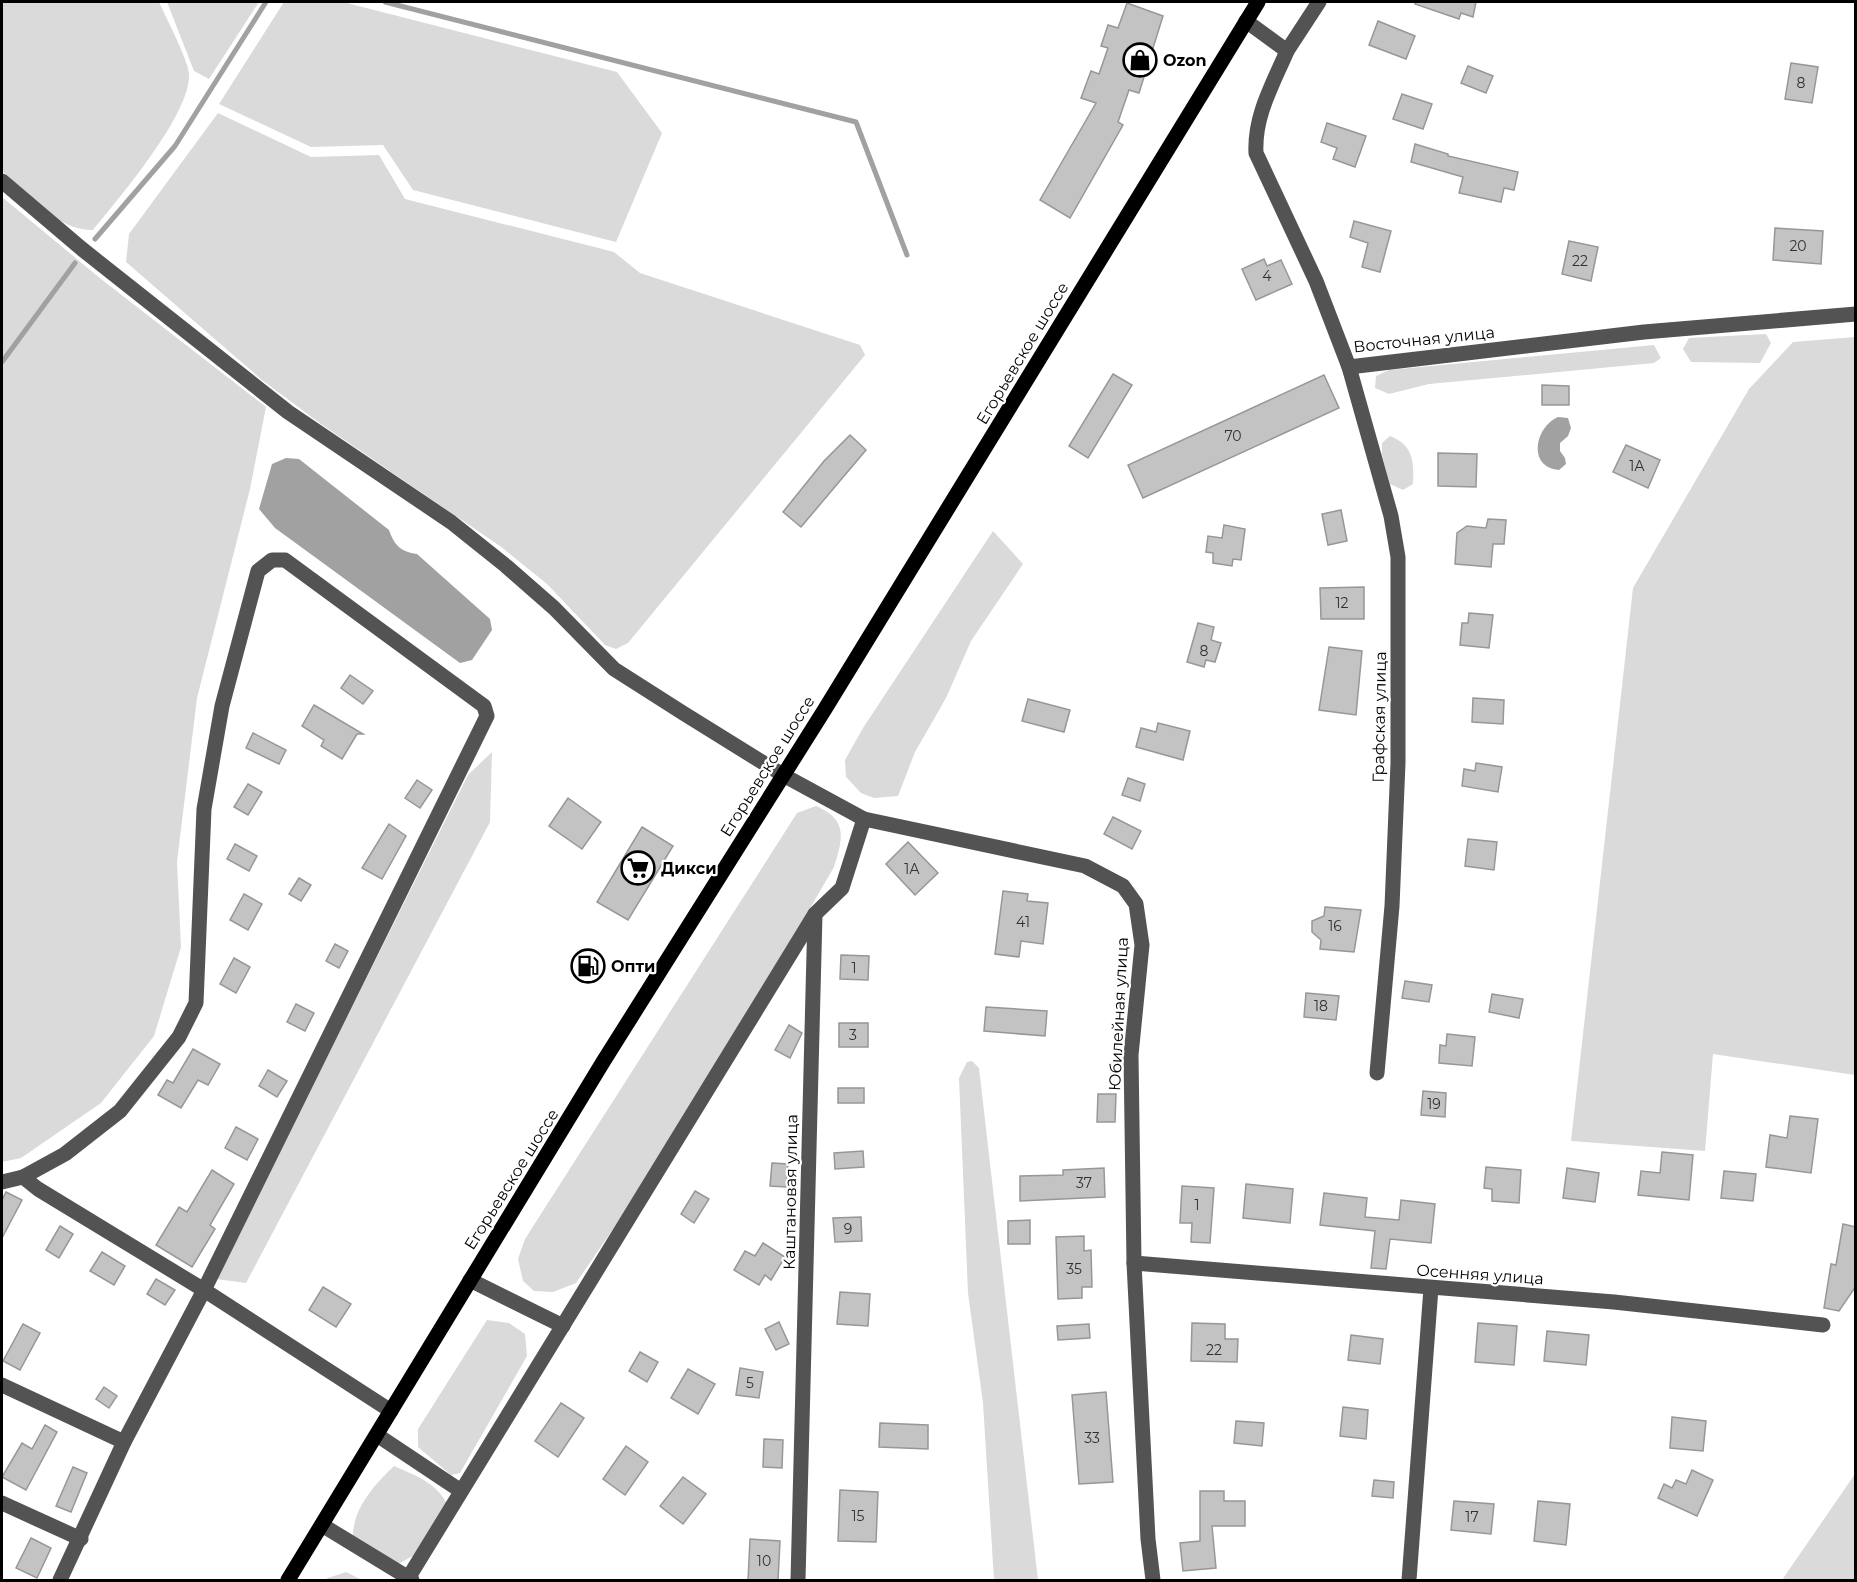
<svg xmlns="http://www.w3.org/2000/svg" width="1857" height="1582" viewBox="0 0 1857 1582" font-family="Montserrat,sans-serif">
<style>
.green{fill:#dadada}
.water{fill:#a1a1a1}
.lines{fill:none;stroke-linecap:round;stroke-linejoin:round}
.stream{stroke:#a1a1a1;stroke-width:5}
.building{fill:#c3c3c3;stroke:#979797;stroke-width:1.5}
.minor{stroke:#535353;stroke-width:15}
.major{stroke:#000;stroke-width:15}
.labels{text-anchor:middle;stroke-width:4.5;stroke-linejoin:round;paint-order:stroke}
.number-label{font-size:14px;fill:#313131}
.poi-label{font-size:16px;font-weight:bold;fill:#000;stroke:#fff;text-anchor:start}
.street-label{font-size:16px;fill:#000;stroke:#fff}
</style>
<rect width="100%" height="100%" fill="#fff"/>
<g class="green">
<path d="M2 2H159C166 18 188 59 189 74 191 114 119 198 93 230 57 231 27 193 2 171Z"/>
<polygon points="167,2 259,2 209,79 194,71"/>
<polygon points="284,2 343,2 617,72 662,133 616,242 413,190 383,145 311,147 219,104"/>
<polygon points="218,113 311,157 379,155 405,199 614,252 640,273 860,345 865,355 628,643 616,649 605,645 547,584 500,546 321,424 262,380 126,262 129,234"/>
<polygon points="2,197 101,279 266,407 250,489 197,698 177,862 181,947 154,1036 101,1103 21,1158 2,1162"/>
<polygon points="1766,334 1771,343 1760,363 1691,362 1683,349 1689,338"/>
<polygon points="1855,337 1855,1075 1713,1054 1705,1151 1571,1141 1633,588 1749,389 1793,342"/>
<polygon points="1654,345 1661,358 1654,363 1429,384 1389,394 1375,388 1376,376 1389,370"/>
<path d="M1390 436C1413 445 1414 461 1413 484L1403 490 1390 484 1382 455V443Z"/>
<polygon points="993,531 1023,564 971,641 946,698 915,752 898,796 874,798 861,793 846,777 845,760 863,728"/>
<polygon points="492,752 490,822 246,1283 216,1279 468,775"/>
<path d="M816 806C848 820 843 838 834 867L679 1133 576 1283 553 1292 534 1291 523 1281 518 1259 525 1239 797 813Z"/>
<polygon points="972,1061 979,1068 1038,1580 994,1580 983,1403 968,1293 959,1078 967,1062"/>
<polygon points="487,1320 509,1323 525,1334 527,1356 460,1473 451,1475 418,1447 418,1429"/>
<path d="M394 1466C416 1476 436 1482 447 1504L413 1556 396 1565 353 1541C351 1511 373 1486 394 1466Z"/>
<polygon points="1855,1474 1855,1580 1782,1580"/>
<polygon points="346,1572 362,1580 322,1580"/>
</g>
<g class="water">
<path d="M1558 417 1568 418 1571 428 1568 436 1560 443V451L1565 458 1566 464 1559 470C1527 467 1535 427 1558 417Z"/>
<path d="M286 458 299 459 389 530C394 545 401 552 417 554L490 619 492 630 472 660 460 663 275 528 259 509 272 464Z"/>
</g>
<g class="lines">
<g class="stream">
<polyline points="385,2 856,122 907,255"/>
<polyline points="95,239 175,146 266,2"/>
<polyline points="2,362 75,263"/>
</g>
</g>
<g class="building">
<polygon points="1415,2 1476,2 1473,17 1461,13 1459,19 1415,4"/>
<polygon points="1127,3 1163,16 1139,93 1129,90 1118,122 1123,125 1070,218 1040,200 1096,103 1081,98 1091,71 1099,74 1108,48 1101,46 1108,25 1118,28"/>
<polygon points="1378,21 1415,36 1406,59 1369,45"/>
<polygon points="1791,63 1818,67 1812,103 1785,99"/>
<polygon points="1468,66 1493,76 1486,93 1461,83"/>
<polygon points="1402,94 1432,104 1423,129 1393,119"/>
<polygon points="1327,123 1366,136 1355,167 1333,159 1337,148 1321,142"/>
<polygon points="1415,144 1448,154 1448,156 1518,172 1514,190 1504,188 1501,202 1459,193 1463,177 1411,162"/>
<polygon points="1354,221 1391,231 1380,272 1362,267 1368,243 1350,237"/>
<polygon points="1775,228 1823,231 1821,264 1773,260"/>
<polygon points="1569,241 1598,247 1591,281 1562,274"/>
<polygon points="1264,259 1267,266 1281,260 1292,284 1256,300 1242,269"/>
<polygon points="1113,374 1132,385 1088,458 1069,446"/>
<polygon points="1324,375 1339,408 1143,498 1128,465"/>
<polygon points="1542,385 1569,386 1569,405 1542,405"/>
<polygon points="850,435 866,450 801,527 783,512 824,461"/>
<polygon points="1626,445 1660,460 1648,488 1613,472"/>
<polygon points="1438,453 1477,454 1476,487 1438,486"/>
<polygon points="1341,510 1347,541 1328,545 1322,514"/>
<polygon points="1488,519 1506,520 1504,544 1493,544 1491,567 1455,564 1457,533 1467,526 1486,528"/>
<polygon points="1224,525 1245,529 1241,560 1233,559 1232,566 1213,563 1213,553 1206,552 1208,536 1222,538"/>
<polygon points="1364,587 1364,619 1321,619 1320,588"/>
<polygon points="1469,613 1493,615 1489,648 1460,645 1462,623 1468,623"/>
<polygon points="1198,623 1214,627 1211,640 1221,643 1215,662 1206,660 1204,667 1187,662"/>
<polygon points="1329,647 1362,651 1356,715 1319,710"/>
<polygon points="350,675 373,691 363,704 341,688"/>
<polygon points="1473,698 1504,700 1503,724 1472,722"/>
<polygon points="1028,699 1070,710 1064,732 1022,721"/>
<polygon points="314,705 363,734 357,734 342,759 321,746 324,740 302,726"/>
<polygon points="1158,723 1190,731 1183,760 1136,747 1141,728 1156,732"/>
<polygon points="253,733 286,750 279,764 246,748"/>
<polygon points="1476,763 1502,767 1498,792 1462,786 1464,769 1475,771"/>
<polygon points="1128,778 1145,784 1140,801 1122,795"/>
<polygon points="417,780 432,790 420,808 405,798"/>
<polygon points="248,784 262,792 248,815 234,807"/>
<polygon points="568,798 601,822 582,849 549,826"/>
<polygon points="1113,817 1141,831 1132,849 1104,834"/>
<polygon points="389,824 406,836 382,879 362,868"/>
<polygon points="642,827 673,846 628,920 597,902"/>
<polygon points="1468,839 1497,842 1494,870 1465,866"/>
<polygon points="908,842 938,873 915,895 886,864"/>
<polygon points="235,844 257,856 249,871 227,859"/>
<polygon points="299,878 311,885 301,901 289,894"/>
<polygon points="1003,891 1028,894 1027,901 1048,903 1043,944 1021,941 1019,957 995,954"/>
<polygon points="244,894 262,904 248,930 230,920"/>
<polygon points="1325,907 1361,910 1354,952 1320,949 1321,940 1312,932 1312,921 1324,916"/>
<polygon points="335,944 348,951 339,968 326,961"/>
<polygon points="585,950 604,962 591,982 572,970"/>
<polygon points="841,955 869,956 868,980 840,979"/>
<polygon points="234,958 250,967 236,993 220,984"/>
<polygon points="1405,981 1432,985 1429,1002 1402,998"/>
<polygon points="1306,993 1339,996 1336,1020 1304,1017"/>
<polygon points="1492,994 1523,999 1519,1018 1489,1012"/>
<polygon points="296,1004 314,1013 305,1031 287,1022"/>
<polygon points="986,1007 1047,1011 1045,1036 984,1031"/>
<rect x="839" y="1023" width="29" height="24"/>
<polygon points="789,1025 802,1033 790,1058 775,1050"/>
<polygon points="1447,1034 1475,1037 1472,1066 1439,1063 1440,1045 1446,1046"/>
<polygon points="193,1049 220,1064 208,1085 198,1080 181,1108 158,1095 167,1080 173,1083"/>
<polygon points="268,1070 287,1081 277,1097 259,1086"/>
<rect x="838" y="1088" width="26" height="15"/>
<polygon points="1423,1091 1446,1093 1445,1117 1421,1115"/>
<polygon points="1098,1094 1116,1094 1115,1122 1097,1122"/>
<polygon points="1790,1116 1818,1119 1811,1173 1766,1167 1770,1135 1787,1138"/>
<polygon points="236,1127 258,1139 247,1160 225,1148"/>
<polygon points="863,1151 864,1167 835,1169 834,1153"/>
<polygon points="1662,1152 1693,1155 1689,1200 1638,1195 1641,1171 1660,1173"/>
<polygon points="772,1163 788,1164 786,1187 770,1186"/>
<polygon points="1486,1167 1521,1170 1519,1203 1492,1201 1492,1189 1484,1188"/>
<polygon points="1104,1168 1105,1197 1020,1201 1020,1176 1063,1175 1063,1170"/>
<polygon points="1567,1168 1599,1173 1595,1202 1563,1198"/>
<polygon points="212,1170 234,1184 210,1225 215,1229 192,1267 156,1245 179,1207 187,1212"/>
<polygon points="1724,1171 1756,1174 1753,1201 1721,1198"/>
<polygon points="1246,1184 1293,1189 1290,1223 1243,1218"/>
<polygon points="1182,1186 1214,1188 1210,1243 1191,1242 1192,1223 1180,1223"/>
<polygon points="695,1191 709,1199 694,1223 681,1214"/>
<polygon points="6,1192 22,1200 2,1238 2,1200"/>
<polygon points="1324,1193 1367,1198 1365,1217 1399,1220 1401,1200 1435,1204 1431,1243 1390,1239 1386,1269 1371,1268 1375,1231 1320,1225"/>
<polygon points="861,1217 862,1241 835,1242 833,1218"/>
<polygon points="1030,1220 1030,1244 1008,1244 1008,1221"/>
<polygon points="1843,1224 1856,1227 1856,1286 1839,1311 1824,1308 1831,1264 1836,1265"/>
<polygon points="60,1226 73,1234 59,1258 46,1250"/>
<polygon points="1084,1236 1084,1251 1091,1250 1092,1287 1082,1287 1082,1298 1058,1299 1056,1237"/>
<polygon points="763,1243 785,1257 771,1280 765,1275 759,1285 734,1270 745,1251 755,1256"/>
<polygon points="102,1252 125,1266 114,1285 90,1271"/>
<polygon points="156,1279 175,1290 165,1305 147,1294"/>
<polygon points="323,1287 351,1304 336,1327 309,1310"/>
<polygon points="840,1292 870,1294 868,1326 837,1324"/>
<polygon points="779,1322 789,1344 776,1350 765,1329"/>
<polygon points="1192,1323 1225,1324 1225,1339 1238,1339 1237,1362 1191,1361"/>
<polygon points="1478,1323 1517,1326 1514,1365 1475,1362"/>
<polygon points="23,1324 40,1333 20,1370 3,1361"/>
<polygon points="1089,1324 1090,1338 1058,1340 1057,1326"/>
<polygon points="1547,1331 1589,1335 1586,1365 1544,1361"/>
<polygon points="1351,1335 1383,1339 1380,1364 1348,1360"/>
<polygon points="640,1352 658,1362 647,1382 629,1371"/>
<polygon points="740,1368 763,1372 759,1398 736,1395"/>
<polygon points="688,1369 715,1384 698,1414 671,1398"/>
<polygon points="104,1387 117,1396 109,1408 96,1399"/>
<polygon points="1106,1392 1113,1482 1079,1484 1072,1395"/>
<polygon points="561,1403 584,1418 558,1457 535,1441"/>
<polygon points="1343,1407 1368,1410 1366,1439 1340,1436"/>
<polygon points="1672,1417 1706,1421 1703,1451 1670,1448"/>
<polygon points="1236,1421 1264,1423 1262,1446 1234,1443"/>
<polygon points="880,1423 928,1425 928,1449 879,1447"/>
<polygon points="45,1425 57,1432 26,1490 2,1477 22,1443 32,1449"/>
<polygon points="764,1439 783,1440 782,1468 763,1467"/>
<polygon points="626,1446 648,1462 625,1495 603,1479"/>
<polygon points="73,1467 87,1473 71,1512 56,1506"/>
<polygon points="1692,1470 1713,1480 1697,1516 1658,1498 1664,1484 1672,1488 1676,1480 1686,1484"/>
<polygon points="683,1477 706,1494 683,1524 660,1506"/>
<polygon points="1374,1480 1394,1482 1393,1498 1372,1496"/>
<polygon points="840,1490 878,1492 876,1542 838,1541"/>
<polygon points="1200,1491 1224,1491 1224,1501 1245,1501 1245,1526 1212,1526 1216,1568 1183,1571 1180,1543 1200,1541"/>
<polygon points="1454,1501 1494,1504 1491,1534 1451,1530"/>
<polygon points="1538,1501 1570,1504 1566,1545 1534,1541"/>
<polygon points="31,1538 51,1548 37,1578 16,1568"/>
<polygon points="750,1539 780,1541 778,1581 748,1581"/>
</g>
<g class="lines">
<g class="minor">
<path d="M1246 21 1287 51C1273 84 1254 116 1256 153L1316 281 1349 367 1391 516 1398 557V763L1392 906 1377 1073"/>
<polyline points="1287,51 1319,2"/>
<polyline points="2,181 82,249 288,412 451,522 506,566 554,608 614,669 683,713 783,775 864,819 1085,866 1123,886 1136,904 1142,945 1131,1055 1134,1263 1148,1539 1153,1580"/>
<polyline points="1349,367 1644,332 1856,314"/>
<polyline points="23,1177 38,1189 204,1290 391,1411"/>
<polyline points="2,1182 23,1177 65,1154 120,1111 179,1037 196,1003 204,809 222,706 258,571 272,560 285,560 484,706 487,716 204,1290 124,1442 60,1580"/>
<polyline points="1134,1263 1614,1302 1823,1325"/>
<polyline points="470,1280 563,1326"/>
<polyline points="2,1385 124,1442"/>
<polyline points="377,1435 461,1491"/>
<polyline points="2,1503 81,1539"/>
<polyline points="322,1525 412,1580"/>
<polyline points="407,1580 815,914"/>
<polyline points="798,1580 815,914 842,888 864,819"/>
<polyline points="1409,1580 1431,1288"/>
</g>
<polyline class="major" points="288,1580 603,1062 825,709 1258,2"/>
</g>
<defs>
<symbol id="shop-ring" viewBox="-11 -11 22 22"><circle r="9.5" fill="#fff" stroke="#000" stroke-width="1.5"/><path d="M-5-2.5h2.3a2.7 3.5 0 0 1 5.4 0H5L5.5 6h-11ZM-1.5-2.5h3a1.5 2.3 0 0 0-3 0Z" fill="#000"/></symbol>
<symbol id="supermarket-ring" viewBox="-11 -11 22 22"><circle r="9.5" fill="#fff" stroke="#000" stroke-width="1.5"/><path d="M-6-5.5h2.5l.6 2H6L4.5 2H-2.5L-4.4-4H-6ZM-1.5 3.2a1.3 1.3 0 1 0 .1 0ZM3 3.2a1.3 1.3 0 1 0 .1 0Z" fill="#000"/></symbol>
<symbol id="fuel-ring" viewBox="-11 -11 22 22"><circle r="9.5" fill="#fff" stroke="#000" stroke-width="1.5"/><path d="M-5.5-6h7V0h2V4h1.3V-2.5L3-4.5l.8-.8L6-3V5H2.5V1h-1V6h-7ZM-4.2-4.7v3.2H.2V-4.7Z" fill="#000"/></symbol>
</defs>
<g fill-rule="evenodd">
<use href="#shop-ring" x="1121" y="41" width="38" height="38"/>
<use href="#supermarket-ring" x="619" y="849" width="38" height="38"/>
<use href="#fuel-ring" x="569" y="947" width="38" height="38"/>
</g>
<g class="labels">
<g class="number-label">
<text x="1801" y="88">8</text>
<text x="1798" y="251">20</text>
<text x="1580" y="266">22</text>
<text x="1267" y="281">4</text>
<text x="1233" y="441">70</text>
<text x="1637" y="471">1А</text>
<text x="1342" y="608">12</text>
<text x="1204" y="656">8</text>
<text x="912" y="874">1А</text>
<text x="1023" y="927">41</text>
<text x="1335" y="931">16</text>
<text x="854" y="973">1</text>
<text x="1321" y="1011">18</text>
<text x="853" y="1040">3</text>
<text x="1434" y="1109">19</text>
<text x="1084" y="1188">37</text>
<text x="1197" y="1210">1</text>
<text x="848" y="1234">9</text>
<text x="1074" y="1274">35</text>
<text x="1214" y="1355">22</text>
<text x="750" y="1388">5</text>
<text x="1092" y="1443">33</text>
<text x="858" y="1521">15</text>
<text x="1472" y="1522">17</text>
<text x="764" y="1566">10</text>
</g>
<g class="poi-label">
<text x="1163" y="66">Ozon</text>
<text x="661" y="874">Дикси</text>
<text x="611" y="972">Опти</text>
</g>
<g class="street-label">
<text transform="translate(1424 339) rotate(-6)" y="6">Восточная улица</text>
<text transform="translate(1022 353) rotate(-59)" y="6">Егорьевское шоссе</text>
<text transform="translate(1379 717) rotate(-89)" y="6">Графская улица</text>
<text transform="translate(767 766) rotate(-58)" y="6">Егорьевское шоссе</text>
<text transform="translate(1118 1014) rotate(-87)" y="6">Юбилейная улица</text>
<text transform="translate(511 1179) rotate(-58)" y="6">Егорьевское шоссе</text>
<text transform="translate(790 1192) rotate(-89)" y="6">Каштановая улица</text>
<text transform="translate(1480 1274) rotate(4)" y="6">Осенняя улица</text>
</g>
</g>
<rect width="1857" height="1582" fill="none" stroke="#000000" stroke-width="6"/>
</svg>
